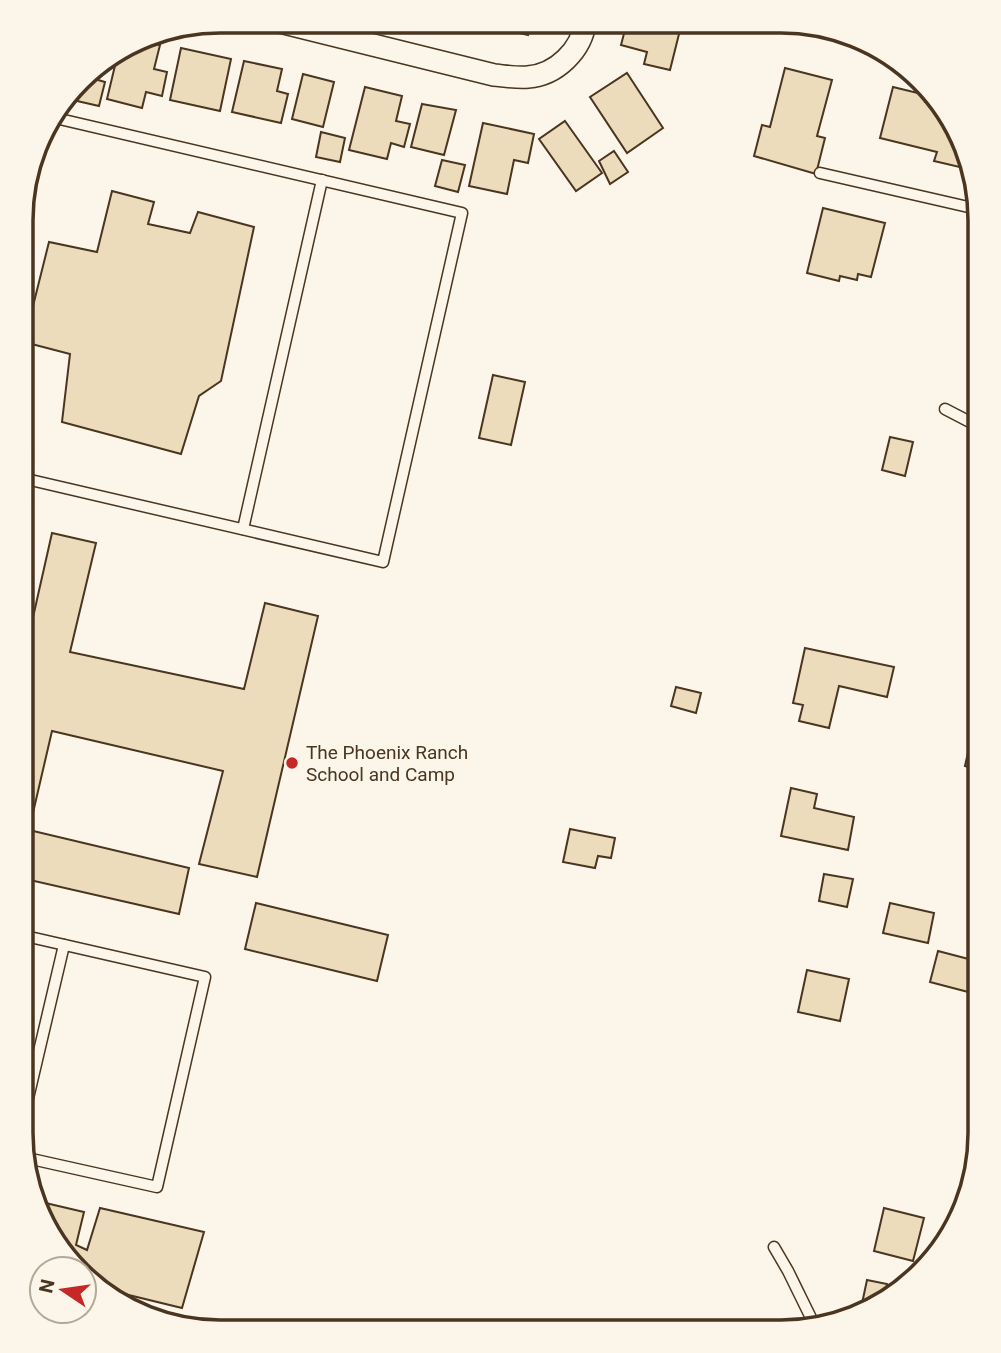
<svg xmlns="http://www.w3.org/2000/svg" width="1001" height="1353" viewBox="0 0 1001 1353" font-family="Roboto,sans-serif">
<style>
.building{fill:#ecdcbc;stroke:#4a3520;stroke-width:2}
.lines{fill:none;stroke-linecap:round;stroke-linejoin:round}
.service-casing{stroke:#4a3520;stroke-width:13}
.minor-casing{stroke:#4a3520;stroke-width:24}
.service{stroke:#fbf6e9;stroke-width:10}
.minor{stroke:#fbf6e9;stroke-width:21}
.poi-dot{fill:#c62828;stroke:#fbf6e9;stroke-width:2.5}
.labels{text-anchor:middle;stroke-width:5;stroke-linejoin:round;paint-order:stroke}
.poi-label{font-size:19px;fill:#4a3520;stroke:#fbf6e9;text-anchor:start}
.rim{fill:none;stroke:#4a3520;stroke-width:3.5}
</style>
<rect width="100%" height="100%" fill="#fbf6e9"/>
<g class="building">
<polygon points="496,22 531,22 528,35 494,27"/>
<polygon points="627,22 682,22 670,70 644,64 647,52 621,45"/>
<polygon points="141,40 160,45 154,69 167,72 162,96 146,92 142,108 107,99 118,53"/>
<polygon points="181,48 231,59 220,111 170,100"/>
<polygon points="244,61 282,69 277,91 288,94 281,123 232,112"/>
<polygon points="785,68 832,80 817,136 825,138 816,174 754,156 762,125 770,127"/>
<polygon points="627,73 663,128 627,153 590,97"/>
<polygon points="303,74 334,82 323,127 292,119"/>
<polygon points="84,76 105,82 99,106 77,101"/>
<polygon points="365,87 402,96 396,121 410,124 404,147 391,143 387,159 349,150"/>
<polygon points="893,87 926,95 925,102 938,105 959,132 968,169 934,161 937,152 880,138"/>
<polygon points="422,104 456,110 444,155 411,147"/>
<polygon points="565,121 602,173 576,191 539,139"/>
<polygon points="483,123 534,134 528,163 514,160 507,194 469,186"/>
<polygon points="321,132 345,138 340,162 316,157"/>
<polygon points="614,151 628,172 610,184 599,161"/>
<polygon points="442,160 465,165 458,192 435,186"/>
<polygon points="112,191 154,202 148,224 190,233 198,212 254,227 221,381 199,396 181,454 62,422 70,354 24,342 49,242 97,252"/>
<polygon points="823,208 885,223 871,277 858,274 857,280 840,276 839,281 807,273"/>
<polygon points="493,375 525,382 511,445 479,438"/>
<polygon points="890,437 913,442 905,476 882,470"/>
<polygon points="52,533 96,543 70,652 244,689 265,603 318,616 257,877 199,864 223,771 52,731 29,830 189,868 179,914 21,878 22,666"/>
<polygon points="805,648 894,667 887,697 839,686 829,728 799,721 803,705 793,703"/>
<polygon points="676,687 701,693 696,713 671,706"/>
<polygon points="971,739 980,741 980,770 965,766"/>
<polygon points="791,788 817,794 814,808 854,817 848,850 781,836"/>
<polygon points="570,829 615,838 611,858 598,856 595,868 563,862"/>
<polygon points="824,874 853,879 847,907 819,901"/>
<polygon points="256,903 388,935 377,981 245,949"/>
<polygon points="890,903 934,913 928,943 883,933"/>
<polygon points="938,951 980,962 972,993 930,982"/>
<polygon points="807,970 849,979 840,1021 798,1012"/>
<polygon points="37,1201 84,1212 76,1245 87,1250 100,1208 204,1232 182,1308 100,1288 42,1221"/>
<polygon points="884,1208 924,1218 913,1261 874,1251"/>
<polygon points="867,1280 887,1284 884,1298 869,1311 860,1313"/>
</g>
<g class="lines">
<defs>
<g id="service">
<polyline points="820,173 977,209"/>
<polyline points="945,409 970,422 980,424"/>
<polyline points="22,478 383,562 462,213 51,117"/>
<polyline points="243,529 322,180"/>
<polyline points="21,935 205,977 157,1187 27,1158"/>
<polyline points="21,1128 64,945"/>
<polyline points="774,1247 788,1271 814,1324"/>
</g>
<path id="minor" d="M276 21 494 75C505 76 517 78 528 77 556 75 582 50 585 22"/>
</defs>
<use href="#service" class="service-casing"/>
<use href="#minor" class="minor-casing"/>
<use href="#service" class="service"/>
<use href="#minor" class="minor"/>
</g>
<circle class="poi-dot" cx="292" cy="763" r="7"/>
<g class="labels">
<g class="poi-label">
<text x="306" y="759">The Phoenix Ranch<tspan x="306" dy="22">School and Camp</tspan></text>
</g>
</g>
<path d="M0 0H1001V1353H0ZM220 33H781A187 187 0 0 1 968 220V1133A187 187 0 0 1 781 1320H220A187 187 0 0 1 33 1133V220A187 187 0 0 1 220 33Z" fill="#fbf6e9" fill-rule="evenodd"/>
<path class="rim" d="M220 33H781A187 187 0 0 1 968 220V1133A187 187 0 0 1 781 1320H220A187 187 0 0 1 33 1133V220A187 187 0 0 1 220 33Z"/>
<g transform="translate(63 1290) rotate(283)"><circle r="33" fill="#fbf6e9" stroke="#b4a999" stroke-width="2"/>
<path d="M0-5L12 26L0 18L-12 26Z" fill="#c62828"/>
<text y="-10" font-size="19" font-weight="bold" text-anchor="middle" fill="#4a3520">N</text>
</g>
</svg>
